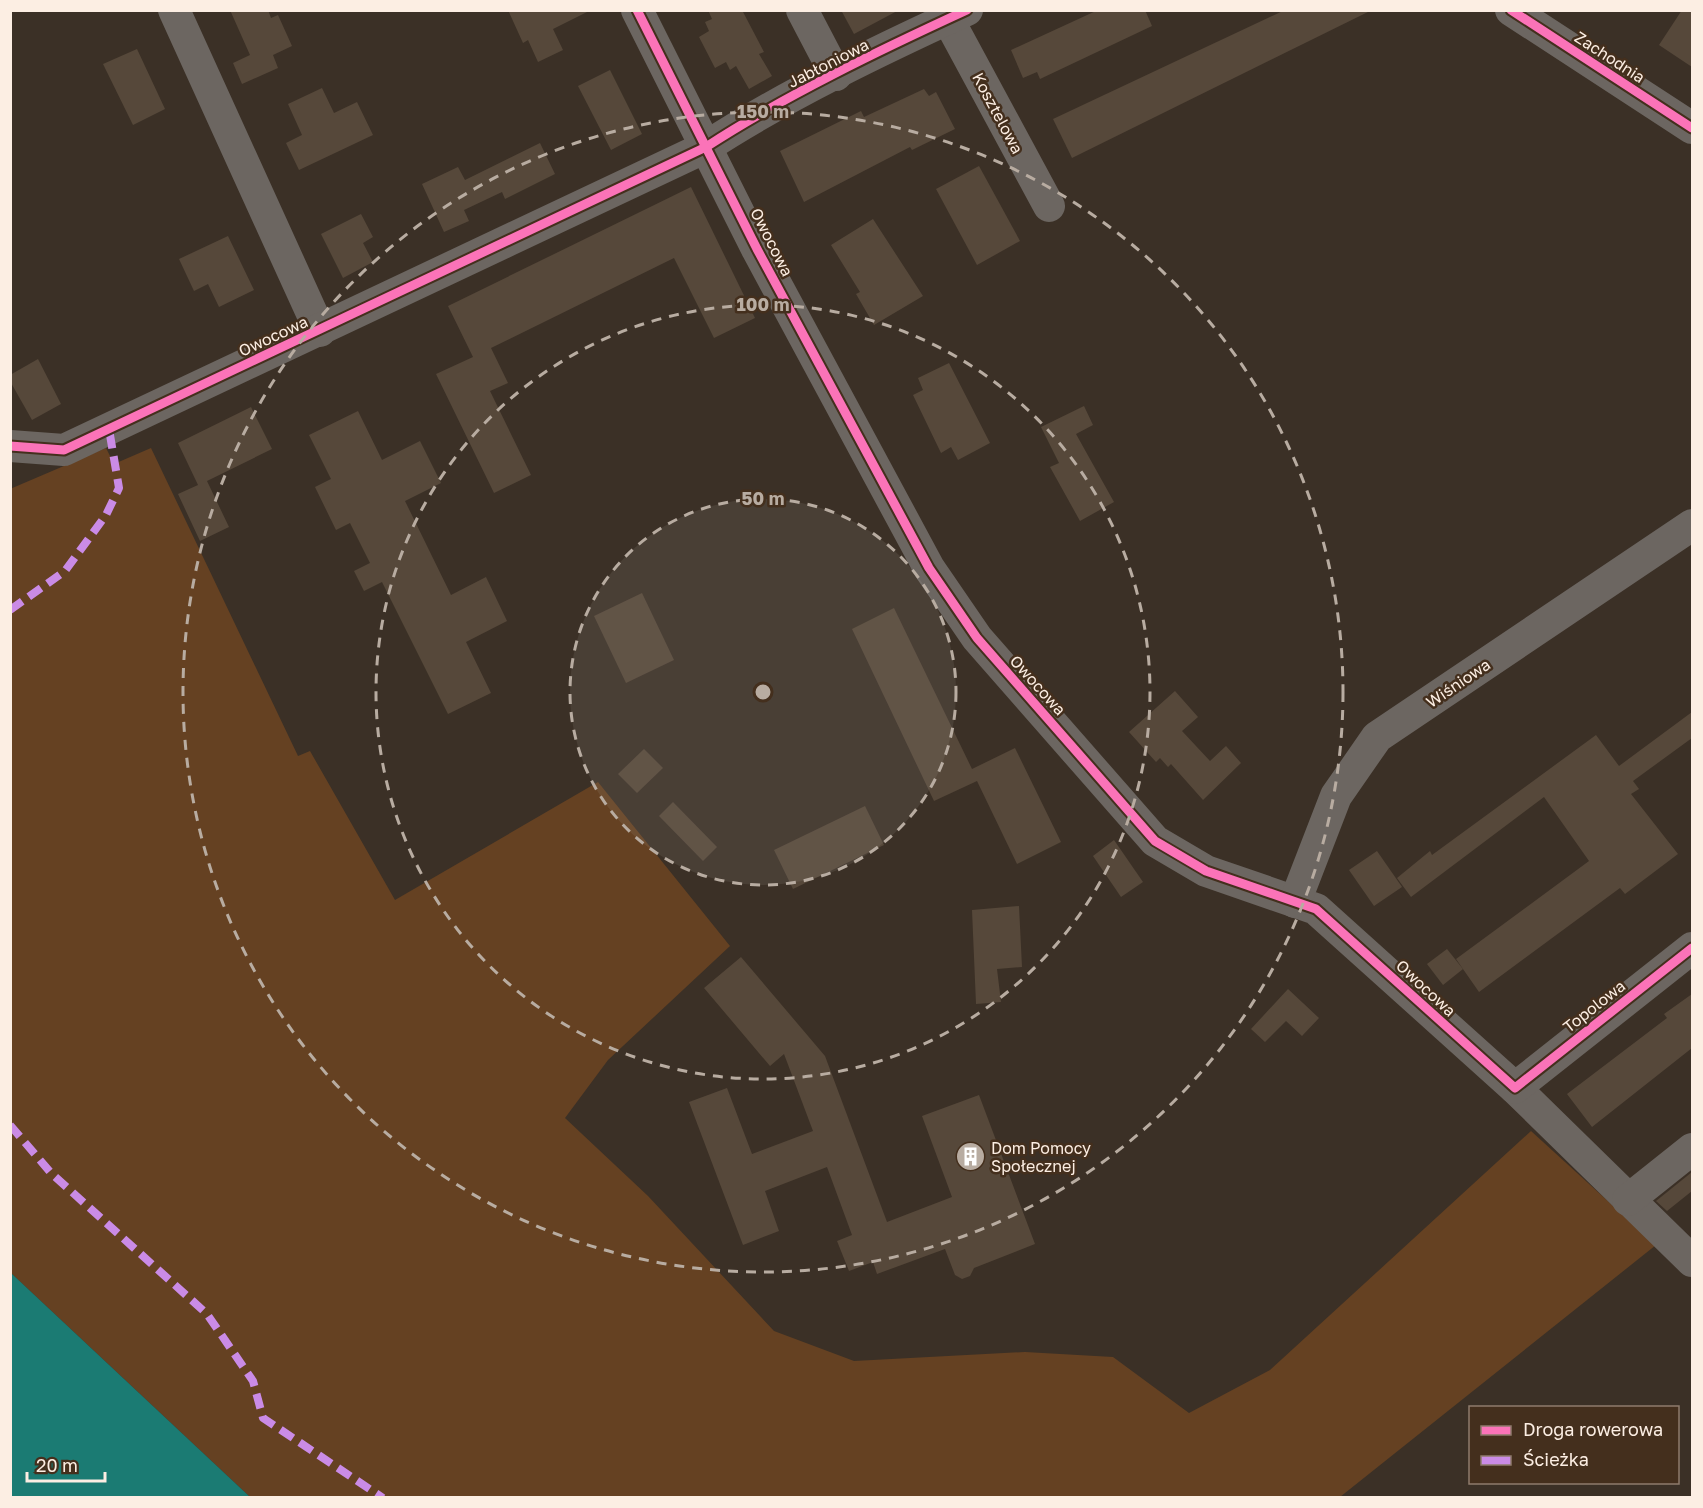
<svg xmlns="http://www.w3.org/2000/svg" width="1703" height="1508" viewBox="0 0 1703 1508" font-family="'Golos Text',sans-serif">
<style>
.green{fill:#654122}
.water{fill:#1b7b73}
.building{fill:#56483a}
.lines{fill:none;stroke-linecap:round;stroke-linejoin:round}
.minor{stroke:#6c6661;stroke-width:32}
.quiet{stroke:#ca8be6;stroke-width:8;stroke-dasharray:15 8;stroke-linecap:butt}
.cycleway-casing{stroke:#442f1d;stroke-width:13}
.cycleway{stroke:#fb73b8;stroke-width:9}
.ring{fill:none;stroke:#b8aca1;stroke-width:3;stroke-dasharray:10 8}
.labels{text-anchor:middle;stroke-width:5;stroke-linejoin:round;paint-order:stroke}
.street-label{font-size:16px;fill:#fceee3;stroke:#442f1d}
.poi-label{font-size:16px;fill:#fceee3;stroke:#442f1d;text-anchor:start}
.centre{fill:#b8aca1;stroke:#442f1d;stroke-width:3}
.ring-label{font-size:18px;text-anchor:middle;font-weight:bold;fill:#b8aca1;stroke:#442f1d;stroke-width:5;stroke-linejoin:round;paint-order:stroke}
</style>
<rect width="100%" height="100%" fill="#3b3026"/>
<polygon class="green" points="106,448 114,464 151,448 298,756 310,751 395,900 598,782 730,946 608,1060 565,1118 648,1196 774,1331 854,1361 1025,1352 1113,1357 1189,1413 1270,1370 1531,1131 1656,1245 1340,1497 250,1497 11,1273 10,489"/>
<polygon class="water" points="11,1273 250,1497 11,1497"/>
<g class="building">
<polygon points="230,10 268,10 271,18 278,15 292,46 273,55 278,68 242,84 233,63 250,55"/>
<polygon points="508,10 591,10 553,29 563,50 538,62 528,40 523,43"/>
<polygon points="708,10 742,10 764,52 759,54 772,76 749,89 736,66 730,70 726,62 715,68 699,37 709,31 705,22 712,19"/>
<polygon points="841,10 899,10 854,34"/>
<polygon points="1098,10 1145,10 1152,26 1040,79 1037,72 1023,78 1011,50"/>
<polygon points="1285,10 1372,10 1072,158 1053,119"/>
<polygon points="1682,10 1692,10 1692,67 1659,45"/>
<polygon points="137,49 165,109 133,125 103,64"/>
<polygon points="610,70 642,134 611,150 578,86"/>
<polygon points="322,88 334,113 357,102 373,135 299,170 286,143 302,135 288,104"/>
<polygon points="924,89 929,96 936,92 955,129 912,150 910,147 804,202 780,151 861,111 864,117"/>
<polygon points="540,143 555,174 505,199 502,192 464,210 469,221 444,232 422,184 458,167 465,180"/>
<polygon points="979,166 1020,241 977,265 936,189"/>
<polygon points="691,187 755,318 714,338 674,258 491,348 508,383 490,391 531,475 494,493 436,374 473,357 448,306"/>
<polygon points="361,214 373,237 363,243 373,262 343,278 321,234"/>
<polygon points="873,219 923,296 874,325 856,294 860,292 831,245"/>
<polygon points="228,236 254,290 219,307 208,284 194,291 179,259"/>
<polygon points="38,359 61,404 32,420 10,381 10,375"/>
<polygon points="949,363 990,443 958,460 951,447 941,453 913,395 923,390 918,378"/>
<polygon points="1084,406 1093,425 1076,434 1114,502 1080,521 1050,467 1059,463 1041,427"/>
<polygon points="251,407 272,449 207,481 229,527 200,541 178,494 198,485 178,443"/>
<polygon points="358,411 382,460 420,441 441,483 405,501 451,595 486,577 507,621 466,642 491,693 448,714 382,582 364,591 354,571 370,563 350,523 336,530 315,487 331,479 309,435"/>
<polygon points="642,593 674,660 626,683 594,616"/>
<polygon points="894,608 972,769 1015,748 1061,842 1017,864 977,781 934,801 852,629"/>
<polygon points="1175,691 1198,717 1182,731 1210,761 1226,746 1241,763 1203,800 1171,764 1168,767 1160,758 1156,762 1129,732"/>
<polygon points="1692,712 1692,738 1633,781 1639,789 1631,794 1678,854 1625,894 1620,888 1479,992 1456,959 1589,861 1544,797 1411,897 1397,878 1430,851 1432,855 1596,735 1619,766"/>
<polygon points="644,749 663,768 637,793 618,774"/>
<polygon points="673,802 717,847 703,861 659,816"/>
<polygon points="865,806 884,845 793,889 774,850"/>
<polygon points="1114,840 1143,882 1121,897 1093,856"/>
<polygon points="1377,851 1402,887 1374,906 1349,870"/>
<polygon points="1019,906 1022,967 997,969 1001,1002 976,1004 972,910"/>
<polygon points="1447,949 1463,969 1443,985 1427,964"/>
<polygon points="741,957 825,1056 887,1222 952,1197 922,1116 979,1095 1035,1244 974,1268 970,1276 962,1279 955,1275 945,1249 877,1274 873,1262 849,1271 837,1241 852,1235 827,1167 765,1191 779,1231 743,1245 689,1102 727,1088 752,1154 813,1131 784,1054 770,1066 704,988"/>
<polygon points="1288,989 1319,1018 1302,1036 1286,1021 1265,1042 1251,1029"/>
<polygon points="1692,994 1692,1048 1592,1127 1567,1094 1667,1018 1664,1014"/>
<polygon points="1692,1172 1692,1191 1667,1211 1656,1201"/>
</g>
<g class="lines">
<g class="minor">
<polyline points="174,10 320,331"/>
<polyline points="637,10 757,249 929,568 977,638 1155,841 1206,871 1316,909 1515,1088 1692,1261"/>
<polyline points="802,10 836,75"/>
<polyline points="1511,10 1692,128"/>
<polyline points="948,19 1049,206"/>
<path d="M10 446 64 450 706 147C784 96 882 49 967 10"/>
<polyline points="1295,902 1336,796 1377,737 1692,525"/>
<polyline points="1515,1088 1692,948"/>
<polyline points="1628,1200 1692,1149"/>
</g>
<g class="quiet">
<polyline points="10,610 65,571 106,515 119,488 109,429"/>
<polyline points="10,1125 51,1173 207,1314 253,1381 263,1418 383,1498"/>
</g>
<defs>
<g id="cycleway">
<polyline points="637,10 757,249 929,568 977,638 1155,841 1206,871 1316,909 1515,1088 1692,948"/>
<polyline points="1511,10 1692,128"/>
<path d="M10 446 64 450 706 147C784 96 882 49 967 10"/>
</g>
</defs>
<use href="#cycleway" class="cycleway-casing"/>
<use href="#cycleway" class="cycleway"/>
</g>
<circle cx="763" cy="692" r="193" fill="#b8aca1" fill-opacity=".12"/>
<g class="ring">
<circle cx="763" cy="692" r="193"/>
<circle cx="763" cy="692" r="387"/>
<circle cx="763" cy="692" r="580"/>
</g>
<defs>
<symbol id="building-disc" viewBox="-11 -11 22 22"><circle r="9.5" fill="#b8aca1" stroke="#442f1d"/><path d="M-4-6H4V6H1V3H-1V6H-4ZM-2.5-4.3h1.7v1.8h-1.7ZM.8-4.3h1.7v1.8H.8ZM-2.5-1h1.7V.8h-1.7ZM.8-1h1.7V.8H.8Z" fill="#fff"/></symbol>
</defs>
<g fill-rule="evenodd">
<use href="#building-disc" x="954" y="1140" width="33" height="33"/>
</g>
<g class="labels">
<g class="street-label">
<text transform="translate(1610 57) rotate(33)" y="6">Zachodnia</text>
<text transform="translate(828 63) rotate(-27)" y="6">Jabłoniowa</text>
<text transform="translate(998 113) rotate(62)" y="6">Kosztelowa</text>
<text transform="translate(772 242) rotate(63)" y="6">Owocowa</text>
<text transform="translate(273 336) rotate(-25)" y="6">Owocowa</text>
<text transform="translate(1458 683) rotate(-34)" y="6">Wiśniowa</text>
<text transform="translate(1038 685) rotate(48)" y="6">Owocowa</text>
<text transform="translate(1426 988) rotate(43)" y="6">Owocowa</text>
<text transform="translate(1594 1006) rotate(-38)" y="6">Topolowa</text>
</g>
<g class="poi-label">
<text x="991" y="1154">Dom Pomocy<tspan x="991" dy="18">Społecznej</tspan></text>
</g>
</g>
<circle cx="763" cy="692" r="9" class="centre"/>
<g class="ring-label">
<text x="763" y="118">150 m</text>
<text x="763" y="311">100 m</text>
<text x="763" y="505">50 m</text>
</g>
<rect width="1703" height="1508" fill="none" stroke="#fceee3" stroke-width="24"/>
<rect x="1469" y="1406" width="210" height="78" fill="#442f1d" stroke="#8e7b6c" stroke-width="1.5"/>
<rect x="1481" y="1426" width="30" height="9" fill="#fb73b8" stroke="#8e7b6c" stroke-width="1.5"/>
<text x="1523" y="1436" font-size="18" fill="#fceee3">Droga rowerowa</text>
<rect x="1481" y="1456" width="30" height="9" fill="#ca8be6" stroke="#8e7b6c" stroke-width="1.5"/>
<text x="1523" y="1466" font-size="18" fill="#fceee3">Ścieżka</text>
<path d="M27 1472v9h78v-9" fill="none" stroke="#fceee3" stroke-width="3"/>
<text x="36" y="1472" font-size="18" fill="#fceee3" stroke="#442f1d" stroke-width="4.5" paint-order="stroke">20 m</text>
</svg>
